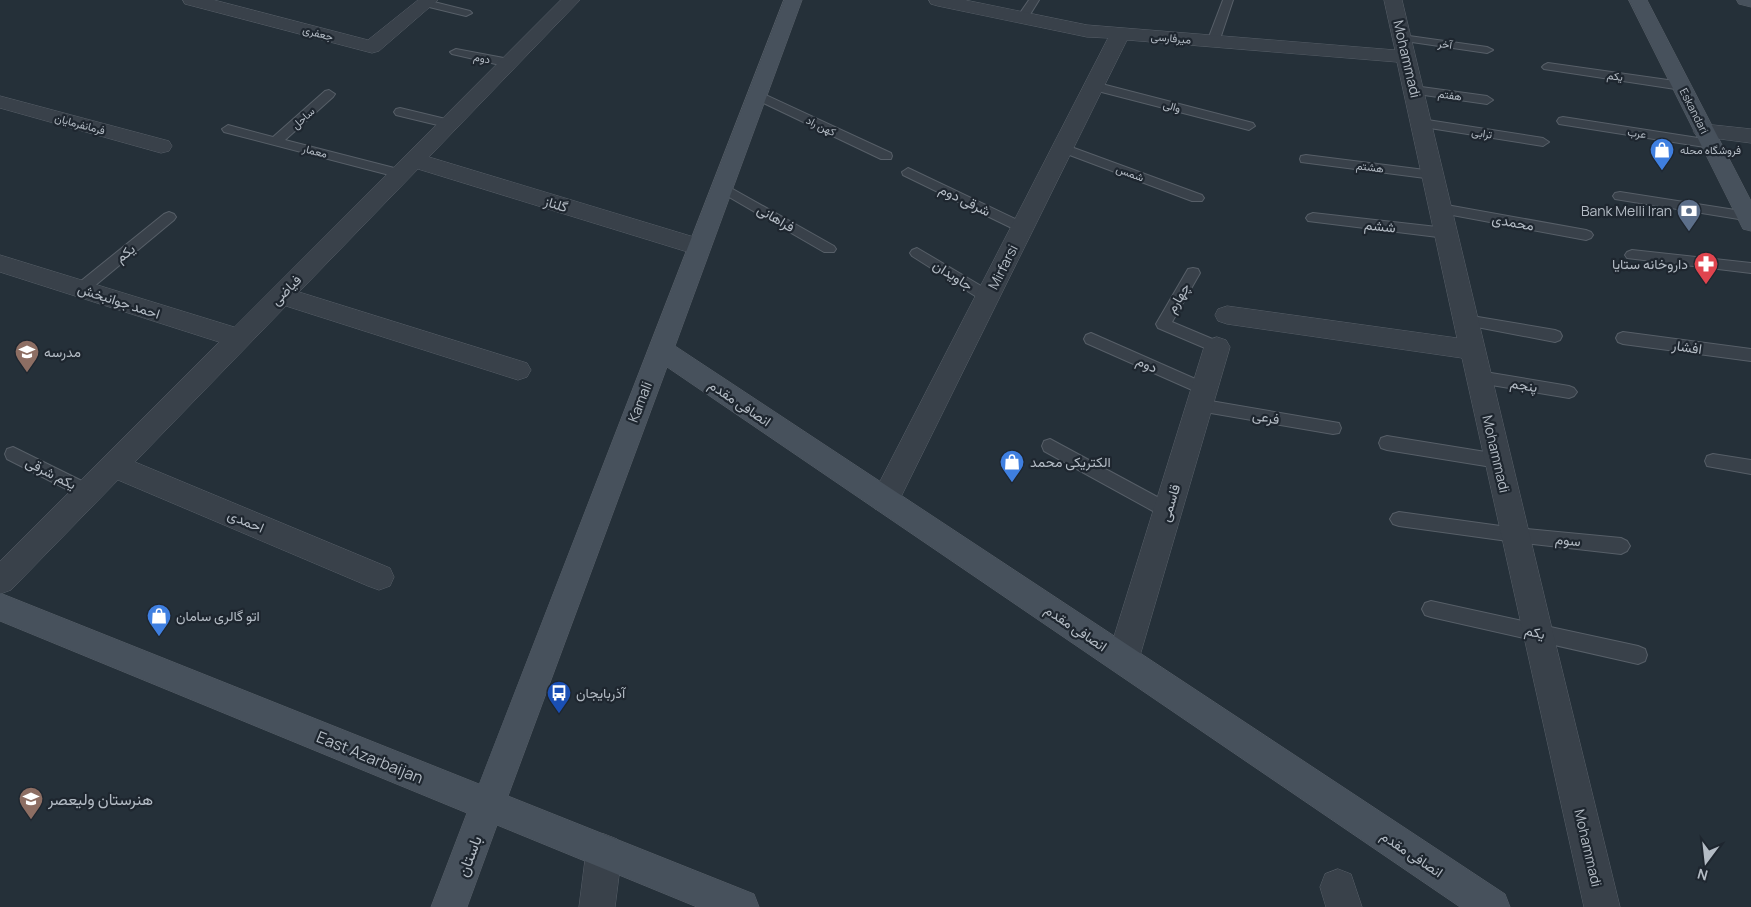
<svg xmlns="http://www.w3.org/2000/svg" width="1751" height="907" viewBox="0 0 1751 907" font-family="Manrope,Vazirmatn,sans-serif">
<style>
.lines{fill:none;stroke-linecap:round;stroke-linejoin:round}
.lane-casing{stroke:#575f68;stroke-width:2}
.street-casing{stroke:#575f68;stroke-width:1}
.secondary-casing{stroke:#575f68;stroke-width:1}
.lane{fill:#39414a;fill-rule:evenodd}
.street{fill:#39414a;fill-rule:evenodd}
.secondary{fill:#47515c;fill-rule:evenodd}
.labels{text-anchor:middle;stroke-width:4.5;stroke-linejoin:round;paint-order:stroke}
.far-street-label{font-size:11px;fill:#b4bcc5;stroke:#1e262f}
.far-poi-label{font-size:11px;fill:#b4bcc5;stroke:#1e262f;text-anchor:start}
.street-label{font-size:14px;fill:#b4bcc5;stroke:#1e262f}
.poi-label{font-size:14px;fill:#b4bcc5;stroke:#1e262f;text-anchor:start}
.near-street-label{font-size:16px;fill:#b4bcc5;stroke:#1e262f}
.near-poi-label{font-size:16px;fill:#b4bcc5;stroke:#1e262f;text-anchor:start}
</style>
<rect width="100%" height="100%" fill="#253039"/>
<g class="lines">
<defs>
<g id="lane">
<polygon points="426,0 470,11 472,13 466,16 421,5 420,3 421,1"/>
<polygon points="1029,0 1039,0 1026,21 1018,21 1016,19"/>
<polygon points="1223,0 1233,0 1219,42 1213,45 1209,44 1207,42"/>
<polygon points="1402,35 1487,47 1493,50 1487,53 1398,40 1396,38"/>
<polygon points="456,49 509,59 515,63 509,67 452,54 450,52"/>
<polygon points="1548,63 1682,82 1688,86 1682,90 1544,69 1542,67 1544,65"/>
<polygon points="1094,82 1253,123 1255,126 1249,130 1090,89 1088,86"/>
<polygon points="1414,86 1487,96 1493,100 1487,104 1410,93 1408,90 1410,87"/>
<polygon points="329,90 335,94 333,97 285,140 406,171 407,174 406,177 401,178 224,132 222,129 228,125 273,137 325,91"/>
<polygon points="757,91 891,153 892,156 891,159 881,159 753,98 751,95"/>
<polygon points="400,108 454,121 456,124 450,128 396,115 394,112 396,109"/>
<polygon points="1563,117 1711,140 1717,144 1711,148 1559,124 1557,121 1559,118"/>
<polygon points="1421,119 1543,138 1549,142 1543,146 1417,126 1415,123 1417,120"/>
<polygon points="1063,144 1202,195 1204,198 1202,201 1192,201 1059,151 1057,148"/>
<polygon points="1306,155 1433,171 1439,175 1433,179 1301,162 1300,159 1301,156"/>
<polygon points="908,168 1028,225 1030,228 1028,231 1018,231 903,175 902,172"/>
<polygon points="722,183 834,246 836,249 834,252 824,252 717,190 715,187 717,184"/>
<polygon points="1620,192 1748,212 1751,213 1751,221 1615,199 1613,196 1615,193"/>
<polygon points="1441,204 1586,230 1591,232 1593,235 1591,238 1586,240 1436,212 1434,209 1436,206"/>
<polygon points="169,212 174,214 176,217 174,220 86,293 81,294 76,293 74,289 76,285 164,214"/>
<polygon points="1313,213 1446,228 1451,230 1453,233 1451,236 1446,238 1308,221 1306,218 1308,215"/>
<polygon points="917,248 993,293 995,297 993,301 988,302 983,301 912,256 910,253 912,250"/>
<polygon points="1632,250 1751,263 1751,273 1627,258 1625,255 1627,252"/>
<polygon points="1193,268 1198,269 1200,273 1172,322 1222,343 1225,347 1222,351 1217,353 1212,351 1158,328 1156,324 1188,269"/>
<polygon points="1466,315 1555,330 1560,332 1562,336 1560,340 1555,342 1461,324 1459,320 1461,316"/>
<polygon points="1623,332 1751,349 1751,361 1623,344 1618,342 1616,338 1618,334"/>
<polygon points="1091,333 1209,385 1212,389 1209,393 1204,395 1199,393 1086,343 1084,339 1086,335"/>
<polygon points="1479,371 1569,386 1574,388 1577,392 1574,396 1569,398 1479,383 1474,381 1471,377 1474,373"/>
<polygon points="1199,399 1333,422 1339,423 1341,428 1339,433 1333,434 1199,411 1193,409 1191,405 1193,401"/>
<polygon points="1387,436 1498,454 1504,456 1506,461 1504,466 1498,468 1387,450 1381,448 1379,443 1381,438"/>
<polygon points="1050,439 1174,506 1176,511 1174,516 1168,518 1162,516 1044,451 1042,446 1044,441"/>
<polygon points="13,447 94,487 96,492 94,497 88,499 82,497 7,459 5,454 7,449"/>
<polygon points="1713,454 1751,460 1751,474 1707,466 1705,461 1707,456"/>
<polygon points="1399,512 1515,528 1621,538 1627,541 1630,546 1627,551 1621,554 1515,542 1399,526 1393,524 1390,519 1393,514"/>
<polygon points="1431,601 1638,646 1645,649 1647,655 1645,661 1638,664 1431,617 1425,615 1422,609 1425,603"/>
</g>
<g id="street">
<polygon points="183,0 214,0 368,40 418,0 438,0 379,51 372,53 185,4"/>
<polygon points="561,0 580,0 429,157 707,241 711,247 707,253 699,255 691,253 418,169 299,292 527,363 531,370 527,377 518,380 286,306 135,462 390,568 394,577 390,586 379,590 368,586 118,480 11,590 0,594 0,561 219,342 0,272 0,255 234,327"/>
<polygon points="929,0 965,0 1087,25 1395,50 1384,0 1402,0 1553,633 1620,907 1584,907 1462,358 1227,324 1218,321 1215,315 1218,309 1227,306 1457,338 1397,62 1127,40 895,509 885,512 875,509 871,500 875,491 1108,38 1087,37 938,6 931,4"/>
<polygon points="0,96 169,141 172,146 169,151 161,153 0,108"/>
<polygon points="1704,124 1751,129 1751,143 1697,136 1693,131 1697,126"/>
<polygon points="1217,337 1226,340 1230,347 1139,659 1134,669 1123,674 1112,669 1107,659 1204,347 1208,340"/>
<polygon points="604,834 617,839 622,852 615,907 579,907 586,852 591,839"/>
<polygon points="1338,869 1351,874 1362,907 1326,907 1320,887 1325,874"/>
</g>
<g id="secondary">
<polygon points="784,0 802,0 675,346 1505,894 1510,907 1460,907 667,367 508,796 754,894 759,907 697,907 497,825 467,907 431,907 467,813 0,621 0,593 479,784"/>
<polygon points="1629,0 1647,0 1751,201 1751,231 1743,229 1740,223"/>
<polygon points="1737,0 1751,0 1751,7 1739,4"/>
</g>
</defs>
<use href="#lane" class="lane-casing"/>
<use href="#street" class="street-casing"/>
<use href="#secondary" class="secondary-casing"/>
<use href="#lane" class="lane"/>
<use href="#street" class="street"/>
<use href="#secondary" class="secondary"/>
</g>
<defs>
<symbol id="shop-pin" viewBox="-11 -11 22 30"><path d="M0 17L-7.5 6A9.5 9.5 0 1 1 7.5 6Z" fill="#3f7fe0" stroke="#1e262f"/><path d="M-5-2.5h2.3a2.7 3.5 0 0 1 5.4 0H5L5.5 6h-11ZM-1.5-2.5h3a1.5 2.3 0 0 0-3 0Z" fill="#fff"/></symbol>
<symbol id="bank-pin" viewBox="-11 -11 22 30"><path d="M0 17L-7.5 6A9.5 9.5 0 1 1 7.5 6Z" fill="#5c6f8a" stroke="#1e262f"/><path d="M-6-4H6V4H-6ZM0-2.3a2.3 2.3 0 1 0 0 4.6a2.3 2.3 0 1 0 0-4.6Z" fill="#fff"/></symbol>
<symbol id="pharmacy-pin" viewBox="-11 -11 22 30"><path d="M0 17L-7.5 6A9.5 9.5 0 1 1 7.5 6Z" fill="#e0444e" stroke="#1e262f"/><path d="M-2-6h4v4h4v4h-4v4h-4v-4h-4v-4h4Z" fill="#fff"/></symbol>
<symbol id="school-pin" viewBox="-11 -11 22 30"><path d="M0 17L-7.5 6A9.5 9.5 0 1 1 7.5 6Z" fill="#8d6e63" stroke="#1e262f"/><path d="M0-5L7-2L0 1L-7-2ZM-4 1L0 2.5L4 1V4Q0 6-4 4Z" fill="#fff"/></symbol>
<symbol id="bus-pin" viewBox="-11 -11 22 30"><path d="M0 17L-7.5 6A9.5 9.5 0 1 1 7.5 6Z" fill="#1a4fb4" stroke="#1e262f"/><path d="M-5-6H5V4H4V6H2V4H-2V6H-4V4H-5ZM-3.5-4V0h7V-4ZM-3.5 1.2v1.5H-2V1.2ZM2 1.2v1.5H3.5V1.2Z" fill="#fff"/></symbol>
</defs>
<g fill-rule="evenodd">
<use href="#shop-pin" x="1648" y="136" width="28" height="38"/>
<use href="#bank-pin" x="1675" y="197" width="28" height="38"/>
<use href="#pharmacy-pin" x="1692" y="250" width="28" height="38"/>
<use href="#school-pin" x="13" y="338" width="28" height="38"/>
<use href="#shop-pin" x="998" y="448" width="28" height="38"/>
<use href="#shop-pin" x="145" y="602" width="28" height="38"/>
<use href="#bus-pin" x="545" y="679" width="28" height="38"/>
<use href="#school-pin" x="17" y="785" width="28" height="38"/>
</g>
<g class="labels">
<g class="far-street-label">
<text transform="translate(318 33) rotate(15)" y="4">جعفری</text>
<text transform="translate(1171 38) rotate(5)" y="4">میرفارسی</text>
<text transform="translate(1445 44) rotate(8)" y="4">آخر</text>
<text transform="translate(482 58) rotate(12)" y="4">دوم</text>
<text transform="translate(1615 76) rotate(8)" y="4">یکم</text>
<text transform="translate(1450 95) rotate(8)" y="4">هفتم</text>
<text transform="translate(1172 106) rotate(15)" y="4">والی</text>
<text transform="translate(1694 111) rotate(63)" y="4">Eskandari</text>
<text transform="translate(303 118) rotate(-42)" y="4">ساحل</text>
<text transform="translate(80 124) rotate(15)" y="4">فرمانفرمایان</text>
<text transform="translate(821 126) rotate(26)" y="4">کهن راد</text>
<text transform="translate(1482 133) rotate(9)" y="4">ترابی</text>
<text transform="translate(1637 133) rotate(9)" y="4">عرب</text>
<text transform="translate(315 151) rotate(14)" y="4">معمار</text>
<text transform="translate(1370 167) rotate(7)" y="4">هشتم</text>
<text transform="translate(1130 173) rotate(20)" y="4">شمس</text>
</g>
<g class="far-poi-label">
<text x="1680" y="154">فروشگاه محله</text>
</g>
<g class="street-label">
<text transform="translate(1407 59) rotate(77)" y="5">Mohammadi</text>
<text transform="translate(965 200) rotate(26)" y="5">شرقی دوم</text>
<text transform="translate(556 204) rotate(17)" y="5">گلناز</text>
<text transform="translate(776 218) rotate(30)" y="5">فراهانی</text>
<text transform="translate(1513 222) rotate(10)" y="5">محمدی</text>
<text transform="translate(1380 226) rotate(6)" y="5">ششم</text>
<text transform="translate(125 253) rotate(-39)" y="5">یکم</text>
<text transform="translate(1003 267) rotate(-63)" y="5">Mirfarsi</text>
<text transform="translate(953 275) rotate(32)" y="5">جاویدان</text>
<text transform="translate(286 290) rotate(-45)" y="5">فیاضی</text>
<text transform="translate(1178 298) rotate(-60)" y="5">چهارم</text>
<text transform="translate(119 301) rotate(18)" y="5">احمد جوانبخش</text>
<text transform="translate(1687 347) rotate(8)" y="5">افشار</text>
<text transform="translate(1147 364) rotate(24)" y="5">دوم</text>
<text transform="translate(1524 385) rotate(10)" y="5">پنجم</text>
<text transform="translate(640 402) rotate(-69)" y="5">Kamali</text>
<text transform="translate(740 403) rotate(34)" y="5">انصافی مقدم</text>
<text transform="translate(1266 417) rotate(10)" y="5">فرعی</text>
<text transform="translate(1496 454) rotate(77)" y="5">Mohammadi</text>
<text transform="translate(51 473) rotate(27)" y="5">یکم شرقی</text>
<text transform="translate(1170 503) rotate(-73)" y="5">قاسمی</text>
<text transform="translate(246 521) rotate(23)" y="5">احمدی</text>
<text transform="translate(1568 540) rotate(6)" y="5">سوم</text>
<text transform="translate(1076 628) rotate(34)" y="5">انصافی مقدم</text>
<text transform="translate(1535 632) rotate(13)" y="5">یکم</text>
<text transform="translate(1588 848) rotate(77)" y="5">Mohammadi</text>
<text transform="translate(1412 854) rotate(34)" y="5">انصافی مقدم</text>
</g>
<g class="poi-label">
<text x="1672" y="216" text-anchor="end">Bank Melli Iran</text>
<text x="1688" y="269" text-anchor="end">داروخانه ستایا</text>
<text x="44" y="357">مدرسه</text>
<text x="1030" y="467">الکتریکی محمد</text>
<text x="176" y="621">اتو گالری سامان</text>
<text x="576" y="698">آذربایجان</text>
</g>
<g class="near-street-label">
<text transform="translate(370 757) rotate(22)" y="6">East Azarbaijan</text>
<text transform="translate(469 856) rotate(-69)" y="6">باستان</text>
</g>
<g class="near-poi-label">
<text x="48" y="805">هنرستان ولیعصر</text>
</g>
</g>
<g transform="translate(1706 862) rotate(195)" stroke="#1e262f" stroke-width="4" paint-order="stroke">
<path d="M0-4L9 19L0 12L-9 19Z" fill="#b4bcc5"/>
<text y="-8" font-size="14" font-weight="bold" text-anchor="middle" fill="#b4bcc5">N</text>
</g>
</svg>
